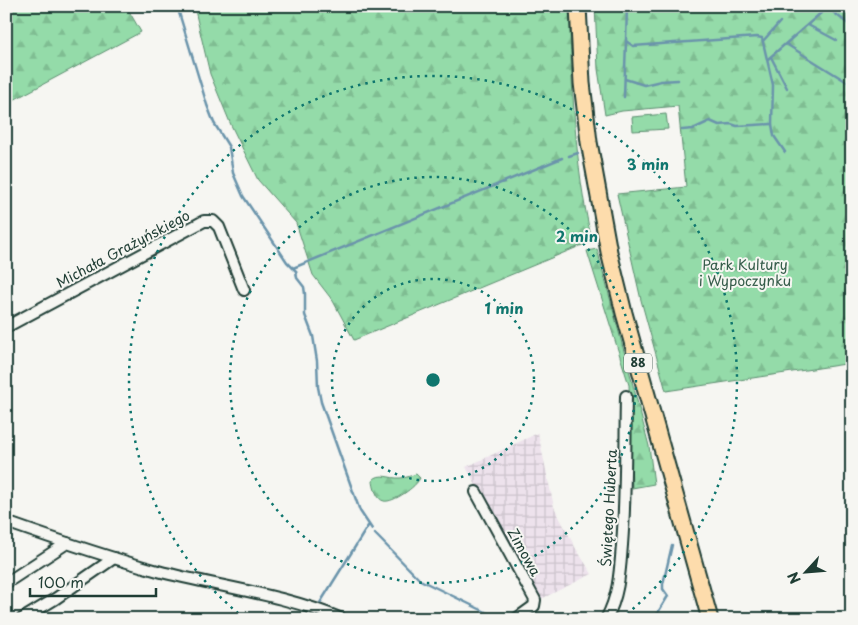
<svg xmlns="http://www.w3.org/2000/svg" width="858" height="625" viewBox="0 0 858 625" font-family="'Playpen Sans',sans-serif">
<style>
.industrial{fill:url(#industrial-grid)}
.grass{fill:#94dba9;stroke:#5a8c6e}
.forest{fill:url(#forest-firs);stroke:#5a8c6e}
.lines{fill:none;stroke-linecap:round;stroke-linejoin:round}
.stream{stroke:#6b94ab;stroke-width:2.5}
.street-casing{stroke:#1f3d34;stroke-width:14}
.primary-casing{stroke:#1f3d34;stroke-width:19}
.street{stroke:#f6f6f2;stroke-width:10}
.primary{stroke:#fddcac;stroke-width:15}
.ring{fill:none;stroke:#0f766e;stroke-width:2.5;stroke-dasharray:2.5 5}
.labels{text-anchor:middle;stroke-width:4;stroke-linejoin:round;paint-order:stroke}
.shield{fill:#f6f6f2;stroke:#60746d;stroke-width:1}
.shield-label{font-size:12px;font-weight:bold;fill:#1f3d34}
.street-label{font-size:14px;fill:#1f3d34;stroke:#f6f6f2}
.park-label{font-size:14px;fill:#365d4b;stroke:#f6f6f2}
.centre{fill:#0f766e;stroke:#f6f6f2;stroke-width:2.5}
.ring-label{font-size:15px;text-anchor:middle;font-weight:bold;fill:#0f766e;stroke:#f6f6f2;stroke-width:4;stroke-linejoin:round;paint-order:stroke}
</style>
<defs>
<pattern id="industrial-grid" width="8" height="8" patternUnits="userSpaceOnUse" patternTransform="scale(1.25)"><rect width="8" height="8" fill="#ede2ec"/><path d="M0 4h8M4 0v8" fill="none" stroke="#cbc3cb"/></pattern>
<pattern id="forest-firs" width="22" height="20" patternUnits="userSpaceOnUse" patternTransform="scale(1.25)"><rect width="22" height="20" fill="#94dba9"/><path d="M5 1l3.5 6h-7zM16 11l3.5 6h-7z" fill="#7fbd92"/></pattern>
</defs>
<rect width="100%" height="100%" fill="#f6f6f2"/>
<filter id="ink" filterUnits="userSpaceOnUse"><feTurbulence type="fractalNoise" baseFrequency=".02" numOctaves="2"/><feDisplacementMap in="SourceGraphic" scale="10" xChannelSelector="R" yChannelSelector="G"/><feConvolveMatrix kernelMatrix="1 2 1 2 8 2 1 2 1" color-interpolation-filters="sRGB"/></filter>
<g filter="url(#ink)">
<polygon class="industrial" points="538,433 554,507 575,547 592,574 539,600 466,467"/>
<polygon class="grass" points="666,114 668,129 633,131 632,117"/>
<g class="forest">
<polygon points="6,6 126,6 141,32 6,104"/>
<path d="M194 6H569C572 85 574 164 592 241L354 340 333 301 313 275 296 223 258 180 231 125 210 74Z"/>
<polygon points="595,6 852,6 852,363 666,391 641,300 617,194 686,187 678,106 622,111 605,115 598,69"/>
<polygon points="597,249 649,446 654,484 632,488 629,385 587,251"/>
<path d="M416 474 420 478C416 487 393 503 384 501 377 500 373 486 373 480 380 472 390 479 400 478 406 478 410 476 416 474Z"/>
</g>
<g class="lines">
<g class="stream">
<polyline points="177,6 207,105 214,123 229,147 233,173 243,196 287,262 296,271 297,278 304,287 305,294 305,315 313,336 317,361 318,387 321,402 360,511 372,529"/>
<polyline points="627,6 626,41 633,46 757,37 762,38 773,85 772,124 774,136 785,152"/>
<polyline points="772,6 777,9"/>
<polyline points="828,8 852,27"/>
<polyline points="808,25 836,40"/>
<polyline points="763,41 780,22"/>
<polyline points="786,44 852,85"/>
<polyline points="771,57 787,88"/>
<polyline points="768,59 829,6"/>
<polyline points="625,79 644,85 661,81 678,80"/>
<polyline points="624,97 626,41"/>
<polyline points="682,130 693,129 710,121 719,125 731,124 737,126 772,124"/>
<polyline points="569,156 578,153"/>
<polyline points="293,268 562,158"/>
<polyline points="375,534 420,580 500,619"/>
<polyline points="320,603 368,526"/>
<polyline points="654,619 668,596 663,589 663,584 672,545"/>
</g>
<defs>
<g id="street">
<polyline points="6,327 204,221 213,221 219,227 244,290"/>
<polyline points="476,492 535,600 534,606 516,619"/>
<path d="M6 522C57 540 107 557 158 571 219 587 283 594 342 619"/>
<polyline points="6,583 67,543"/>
<polyline points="22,619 55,599 114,558"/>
<path d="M606 619C619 596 620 570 622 545 626 495 625 446 626 396"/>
</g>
<polyline id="primary" points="578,6 582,83 589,142 609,252 624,313 710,619"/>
</defs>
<use href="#street" class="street-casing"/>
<use href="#primary" class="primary-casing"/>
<use href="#street" class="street"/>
<use href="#primary" class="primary"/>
</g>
</g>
<g class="ring">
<circle cx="433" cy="380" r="101"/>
<circle cx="433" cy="380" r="203"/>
<path d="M244 618A304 304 0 1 1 622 618"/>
</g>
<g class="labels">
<rect class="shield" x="624" y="353.5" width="28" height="19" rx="4"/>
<g class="shield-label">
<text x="638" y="367">88</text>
</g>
<g class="street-label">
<text transform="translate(123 249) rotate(-28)" y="5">Michała Grażyńskiego</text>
<text transform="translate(609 508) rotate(-87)" y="5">Świętego Huberta</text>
<text transform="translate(524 552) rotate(61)" y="5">Zimowa</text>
</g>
<g class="park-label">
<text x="745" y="270">Park Kultury<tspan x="745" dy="16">i Wypoczynku</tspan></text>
</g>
</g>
<circle cx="433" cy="380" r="8" class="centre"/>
<g class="ring-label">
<text x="648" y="170">3 min</text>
<text x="577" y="242">2 min</text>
<text x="504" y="314">1 min</text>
</g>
<rect width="858" height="625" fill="none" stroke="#f6f6f2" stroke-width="25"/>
<rect x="12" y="12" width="833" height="600" fill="none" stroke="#1f3d34" stroke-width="2" filter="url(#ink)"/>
<g transform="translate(806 572) rotate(244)" stroke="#f6f6f2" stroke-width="4" paint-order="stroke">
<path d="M0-4L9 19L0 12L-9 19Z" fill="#1f3d34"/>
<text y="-8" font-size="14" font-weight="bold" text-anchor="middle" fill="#1f3d34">N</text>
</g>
<path d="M30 588v8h126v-8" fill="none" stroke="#1f3d34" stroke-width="2.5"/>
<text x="38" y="588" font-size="15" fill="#1f3d34" stroke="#f6f6f2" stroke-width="4" paint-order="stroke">100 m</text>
</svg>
